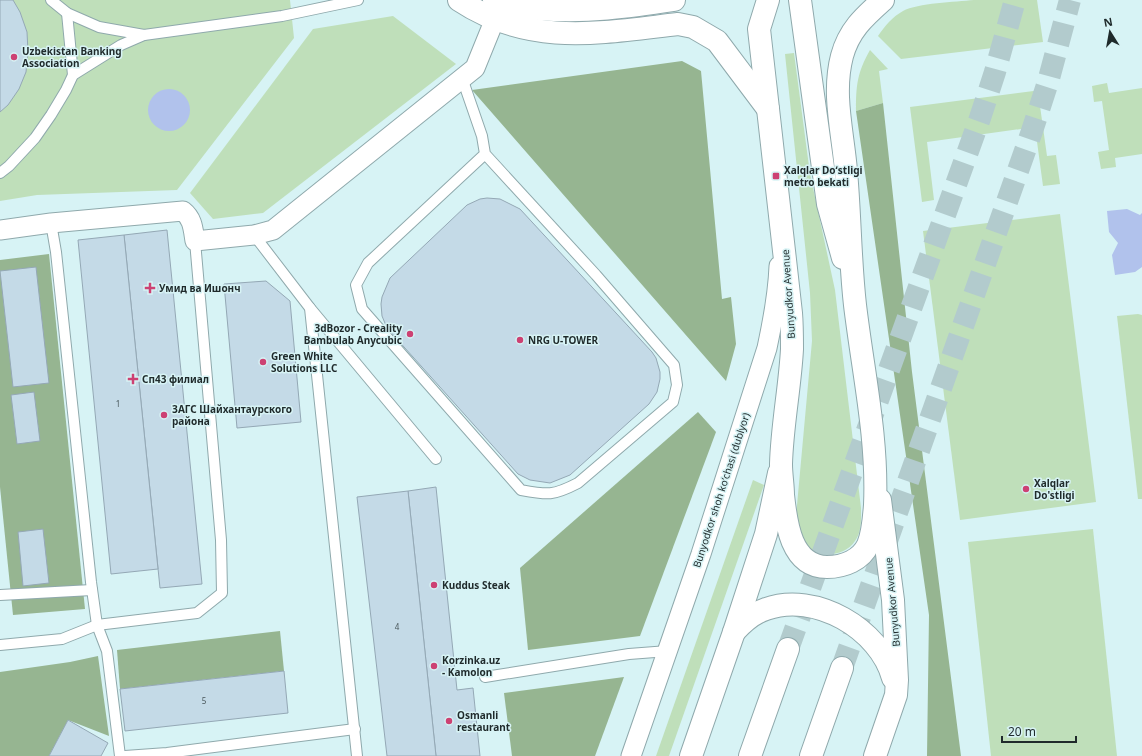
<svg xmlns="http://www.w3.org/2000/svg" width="1142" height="756" viewBox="0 0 1142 756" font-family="'Noto Sans',sans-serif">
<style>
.green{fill:#bfdfba}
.forest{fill:#96b591}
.water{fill:#b1c2ec}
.building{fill:#c4dae7;stroke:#94a8b5}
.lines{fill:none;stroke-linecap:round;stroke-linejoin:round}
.primary-tunnel{stroke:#b2cbcd;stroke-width:22;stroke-dasharray:22 11;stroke-linecap:butt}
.service-casing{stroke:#8fa9ac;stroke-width:12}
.minor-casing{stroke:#8fa9ac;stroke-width:21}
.tertiary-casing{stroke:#8fa9ac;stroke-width:24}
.primary-casing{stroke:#8fa9ac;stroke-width:24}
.service{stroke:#fff;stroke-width:10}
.minor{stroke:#fff;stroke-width:19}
.tertiary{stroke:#fff;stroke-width:22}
.primary{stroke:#fff;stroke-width:22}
.poi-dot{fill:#cd4173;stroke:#d7f3f5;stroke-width:1.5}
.labels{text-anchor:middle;stroke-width:3;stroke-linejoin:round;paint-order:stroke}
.number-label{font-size:8px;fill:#48565a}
.poi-label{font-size:10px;font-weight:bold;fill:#1f2a2b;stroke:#d7f3f5;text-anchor:start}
.street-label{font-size:10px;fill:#1f2a2b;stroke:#d7f3f5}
</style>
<rect width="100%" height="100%" fill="#d7f3f5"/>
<g class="green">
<polygon points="0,0 290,0 294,38 177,190 37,195 0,201"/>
<path d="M974 0H1037L1043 42 901 59 878 36C885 26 892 17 903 11 918 3 955 2 974 0Z"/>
<polygon points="393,16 456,64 263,213 213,219 190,193 313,29"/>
<path d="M870 50 888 69 879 71 883 103 856 111C856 86 857 73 870 50Z"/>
<path d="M794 53 810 174 835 290 861 508C861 518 862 532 855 541 845 557 815 560 804 543 800 536 798 524 796 516L812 341 810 293 785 54Z"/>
<polygon points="1107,83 1109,93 1142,88 1142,154 1115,158 1116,167 1101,169 1098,152 1109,150 1102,101 1094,102 1092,86"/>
<polygon points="1049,89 1051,104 1040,106 1047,156 1056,155 1060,184 1043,186 1035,127 927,142 934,200 922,202 910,107"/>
<polygon points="1060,214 1096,502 960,520 923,231"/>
<polygon points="1138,314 1142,315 1142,499 1138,499 1117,316"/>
<polygon points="753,480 764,485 669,756 656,756"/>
<polygon points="1093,529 1117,756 991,756 968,542"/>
</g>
<g class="forest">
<polygon points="682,61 701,71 722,299 731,297 736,344 726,381 472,90"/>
<polygon points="883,103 912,372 961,756 927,756 929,615 856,111"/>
<polygon points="49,254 85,609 13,615 0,487 0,260"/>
<polygon points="698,412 716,432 640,636 528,650 520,568"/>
<polygon points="280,631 284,671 120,689 117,650"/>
<polygon points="98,656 109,736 68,720 49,756 0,756 0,672 70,662"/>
<polygon points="624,677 595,756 512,756 504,693"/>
</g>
<g class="water">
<circle cx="169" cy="110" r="21"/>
<polygon points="1127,209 1140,215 1142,213 1142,267 1135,272 1115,275 1112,255 1118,243 1109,232 1107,211"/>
</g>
<g class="building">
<polygon points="0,0 13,0 20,12 27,32 28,52 26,72 19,89 8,105 0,112"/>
<polygon points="487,198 500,199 520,209 652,352 656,358 660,372 660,379 657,392 649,404 570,475 550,483 530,480 518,474 387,328 382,316 381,304 382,297 390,278 467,205 480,199"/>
<polygon points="167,230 202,584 160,588 124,235"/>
<polygon points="124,235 158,569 111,574 78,240"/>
<polygon points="36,267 49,383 13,387 0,271"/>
<polygon points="266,281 290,301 301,422 237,428 224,284"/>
<polygon points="34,392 40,441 17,444 11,395"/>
<polygon points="436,487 457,690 473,688 480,756 436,756 408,491"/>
<polygon points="408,491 436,756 387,756 357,497"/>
<polygon points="43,529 49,583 23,586 18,532"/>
<polygon points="284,671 288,713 125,731 120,689"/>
<polygon points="68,720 108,743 101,756 49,756"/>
</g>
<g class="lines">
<g class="primary-tunnel">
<polyline points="788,649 980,118 995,72 1015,0"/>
<polyline points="842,668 1032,131 1048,82 1070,0"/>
</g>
<defs>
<g id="service">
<polyline points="51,0 67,13 99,27 144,35 282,16 358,0"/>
<polyline points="67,13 73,75"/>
<path d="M462 78 482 136 485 154 596 275 674 365 677 385 673 402 578 483C553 496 548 495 521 490L362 309 356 285 368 263 485 154"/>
<polyline points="0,173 9,166 35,138 51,115 66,90 73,75 121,45 144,35"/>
<polyline points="51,223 56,252 91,582 97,625 107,651 120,756"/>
<polyline points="254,235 310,308 357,756"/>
<polyline points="310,308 436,459"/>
<polyline points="0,595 92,590"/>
<polyline points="0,645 62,639 97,625 197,613 222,593 221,540 195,241"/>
<polyline points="485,677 629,654 668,651"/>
<polyline points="125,756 167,753 355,729"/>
</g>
<g id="minor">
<path d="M0 230 51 223 183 211C193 219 193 229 195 241L254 235 273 230 475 68 501 4"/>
<path d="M631 756 701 554 767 348C773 320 778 294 779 266"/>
</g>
<g id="tertiary">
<path d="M734 632C743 622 753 613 766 609 815 591 880 629 893 678"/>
<polyline points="691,756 734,632 766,534 779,473"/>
<polyline points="875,756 896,695 897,680 893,600 880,500"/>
</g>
<g id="primary">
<path d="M459 0C530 47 599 33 678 24L693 27 717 41 768 109"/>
<path d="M494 0C508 6 524 8 539 9 585 13 629 7 674 0"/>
<path d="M768 0 759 29 791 313C792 325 792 337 792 349 790 387 782 426 781 464 781 475 783 485 783 495 786 523 791 567 827 567 844 567 861 560 868 545 873 533 874 518 875 505 878 438 863 372 855 305 850 261 850 216 846 171 843 133 832 94 842 56 849 30 864 17 883 0"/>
<polyline points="800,0 828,204 843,258"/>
<polyline points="750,756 788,649"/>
<polyline points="811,756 842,668"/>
</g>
</defs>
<use href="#service" class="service-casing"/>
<use href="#minor" class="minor-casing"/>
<use href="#tertiary" class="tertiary-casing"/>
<use href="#primary" class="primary-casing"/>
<use href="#service" class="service"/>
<use href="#minor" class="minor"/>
<use href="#tertiary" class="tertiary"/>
<use href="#primary" class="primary"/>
</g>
<g class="poi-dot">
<circle cx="14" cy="57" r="4"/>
<rect x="772" y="172" width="8" height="8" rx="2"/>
<path d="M148 282h4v4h4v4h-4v4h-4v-4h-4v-4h4z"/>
<circle cx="410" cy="334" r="4"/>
<circle cx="520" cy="340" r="4"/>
<circle cx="263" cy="362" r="4"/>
<path d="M131 373h4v4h4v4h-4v4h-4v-4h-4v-4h4z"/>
<circle cx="164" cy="415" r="4"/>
<circle cx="1026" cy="489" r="4"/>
<circle cx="434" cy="585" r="4"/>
<circle cx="434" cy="666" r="4"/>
<circle cx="449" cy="721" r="4"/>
</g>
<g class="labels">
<g class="number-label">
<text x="118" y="407">1</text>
<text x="397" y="630">4</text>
<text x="204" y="704">5</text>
</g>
<g class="poi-label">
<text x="22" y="55">Uzbekistan Banking<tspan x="22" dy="12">Association</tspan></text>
<text x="784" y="174">Xalqlar Doʻstligi<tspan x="784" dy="12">metro bekati</tspan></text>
<text x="159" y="292">Умид ва Ишонч</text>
<text x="402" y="332" text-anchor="end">3dBozor - Creality<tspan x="402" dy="12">Bambulab Anycubic</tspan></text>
<text x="528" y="344">NRG U-TOWER</text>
<text x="271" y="360">Green White<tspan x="271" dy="12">Solutions LLC</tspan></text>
<text x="142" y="383">Сп43 филиал</text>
<text x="172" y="413">ЗАГС Шайхантаурского<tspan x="172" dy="12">района</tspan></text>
<text x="1034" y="487">Xalqlar<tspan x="1034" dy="12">Do'stligi</tspan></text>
<text x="442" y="589">Kuddus Steak</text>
<text x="442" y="664">Korzinka.uz<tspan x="442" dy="12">- Kamolon</tspan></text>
<text x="457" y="719">Osmanli<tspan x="457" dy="12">restaurant</tspan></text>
</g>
<g class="street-label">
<text transform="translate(788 294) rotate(-94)" y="4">Bunyudkor Avenue</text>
<text transform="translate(721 490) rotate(-72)" y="4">Bunyodkor shoh koʻchasi (dublyor)</text>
<text transform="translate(892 602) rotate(-95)" y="4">Bunyudkor Avenue</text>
</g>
</g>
<g transform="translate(1110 32) rotate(349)" stroke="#d7f3f5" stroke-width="3" paint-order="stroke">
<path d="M0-3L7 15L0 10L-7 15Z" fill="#1f2a2b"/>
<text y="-6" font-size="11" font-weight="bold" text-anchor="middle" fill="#1f2a2b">N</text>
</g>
<path d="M1002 736v6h74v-6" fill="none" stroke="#1f2a2b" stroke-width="2"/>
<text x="1008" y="736" font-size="12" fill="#1f2a2b" stroke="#d7f3f5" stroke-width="3" paint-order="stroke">20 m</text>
</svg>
